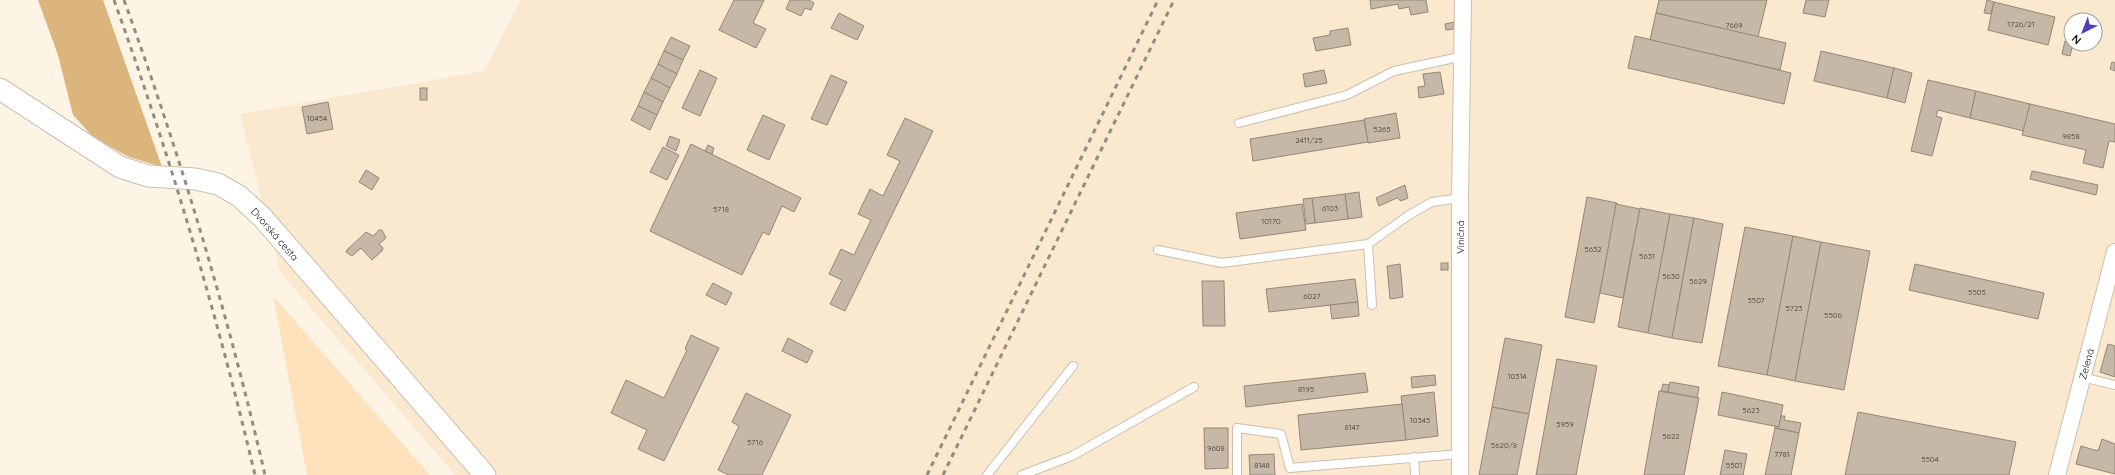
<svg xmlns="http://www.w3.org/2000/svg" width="2115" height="475" viewBox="0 0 2115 475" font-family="Quicksand,sans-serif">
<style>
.built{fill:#fae8cf;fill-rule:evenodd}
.green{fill:#fee2bb}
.forest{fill:#dcb57d}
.building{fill:#c5b8a7;stroke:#938777}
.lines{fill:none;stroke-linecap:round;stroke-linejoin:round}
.service-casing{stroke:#ccbfae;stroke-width:10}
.minor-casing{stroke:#ccbfae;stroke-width:18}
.tertiary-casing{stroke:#ccbfae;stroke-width:23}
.service{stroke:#fff;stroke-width:8}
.minor{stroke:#fff;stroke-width:16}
.tertiary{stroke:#fff;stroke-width:21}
.rail{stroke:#938c81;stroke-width:3;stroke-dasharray:5 5;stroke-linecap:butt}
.labels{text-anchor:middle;stroke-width:3;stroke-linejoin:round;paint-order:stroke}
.number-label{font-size:8px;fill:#423c33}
.street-label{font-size:10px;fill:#16120c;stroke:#fff}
</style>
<rect width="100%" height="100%" fill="#fef4e5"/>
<path class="built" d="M521 0H2115V475H455L280 272 240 114 484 71ZM2071 20H2095V44H2071Z"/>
<polygon class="green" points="273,296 430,475 307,475"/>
<polygon class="forest" points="38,0 103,0 162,167 129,157 93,137 73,115 58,55"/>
<g class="building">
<polygon points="734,0 764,0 753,23 766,29 756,48 719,30"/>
<polygon points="790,0 809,0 814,3 811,10 805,8 801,16 786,9"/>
<polygon points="1370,0 1426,0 1428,12 1411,15 1409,7 1399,9 1398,4 1371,9"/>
<polygon points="1659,0 1767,0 1758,37 1656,13"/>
<polygon points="1806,0 1829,0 1825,17 1803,13"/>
<polygon points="1987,0 1994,2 1991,14 1984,13"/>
<polygon points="1994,2 2055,17 2048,45 1988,30"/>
<polygon points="839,13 864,26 857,40 831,28"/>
<polygon points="1656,13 1786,43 1780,70 1650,40"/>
<polygon points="1454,22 1454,29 1446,30 1445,24"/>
<polygon points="1348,28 1351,45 1316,51 1313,38 1330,35 1330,31"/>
<polygon points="1635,36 1791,73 1784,104 1628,68"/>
<polygon points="671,37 690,46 683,60 664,51"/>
<polygon points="2065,41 2073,44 2070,56 2062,54"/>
<polygon points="664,51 683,60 677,74 658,64"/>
<polygon points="1821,51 1894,68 1887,98 1814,81"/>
<polygon points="2112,62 2115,63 2115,71 2110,69"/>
<polygon points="658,64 677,74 670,88 651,78"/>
<polygon points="1894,68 1912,73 1905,103 1887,98"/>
<polygon points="700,70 717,78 700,116 682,108"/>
<polygon points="1324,70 1327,83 1305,87 1303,74"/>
<polygon points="1440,72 1444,94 1419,98 1418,87 1425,86 1423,74"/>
<polygon points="831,75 847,82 827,125 811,119"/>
<polygon points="651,78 670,88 663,102 644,92"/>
<polygon points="1928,80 1976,91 1970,118 1938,110 1936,116 1942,118 1932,156 1911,151"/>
<rect x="420" y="88" width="7" height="12"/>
<polygon points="1976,91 2030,104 2024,131 1970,118"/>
<polygon points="644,92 663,102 657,115 638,106"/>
<polygon points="328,102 333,129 307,134 302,107"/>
<polygon points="2030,104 2115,124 2115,142 2109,141 2103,168 2083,163 2086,150 2022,135"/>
<polygon points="638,106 657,115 650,130 631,120"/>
<polygon points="1396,113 1400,138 1368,143 1364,119"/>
<polygon points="763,115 785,125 769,160 747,150"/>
<polygon points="905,118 933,131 845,311 830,304 842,280 829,274 841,249 854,255 871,220 858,214 870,189 883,196 900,161 887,155"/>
<polygon points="1364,120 1368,142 1253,161 1250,139"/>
<polygon points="670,136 680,140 676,151 666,146"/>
<polygon points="691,144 801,198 794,212 782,206 769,235 763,232 742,275 650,231"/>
<polygon points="708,145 714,148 712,154 705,151"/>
<polygon points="663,147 679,155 667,180 650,172"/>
<polygon points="366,170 379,178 372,190 359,182"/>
<polygon points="2032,171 2098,185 2096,195 2030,179"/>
<polygon points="1405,185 1408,198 1401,201 1397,198 1379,206 1376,198"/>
<polygon points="1359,192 1362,217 1348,219 1345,194"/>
<polygon points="1345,194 1348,219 1315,223 1312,198"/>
<polygon points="1587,197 1617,203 1594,323 1565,317"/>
<polygon points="1312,198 1315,223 1306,224 1303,199"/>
<polygon points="1302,204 1306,230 1240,239 1236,213"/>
<polygon points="1616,204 1640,209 1623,298 1600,293"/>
<polygon points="1640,208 1670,214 1648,333 1618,327"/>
<polygon points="1670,214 1694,218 1672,338 1648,333"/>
<polygon points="1694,218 1723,224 1702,343 1672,338"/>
<polygon points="1745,227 1793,236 1767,375 1718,366"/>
<polygon points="379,230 382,230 386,238 379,244 383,248 382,251 372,260 361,248 352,256 346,252 347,250 366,232 373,236"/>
<polygon points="1793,236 1821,242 1795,381 1767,375"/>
<polygon points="1821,242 1870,251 1844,390 1795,381"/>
<rect x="1441" y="263" width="7" height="7"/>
<polygon points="1400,264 1403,297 1390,299 1387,266"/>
<polygon points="1915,264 2044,293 2038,319 1909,290"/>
<polygon points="1355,279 1358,302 1269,312 1266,289"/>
<polygon points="1202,281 1224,281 1225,326 1203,326"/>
<polygon points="713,283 732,293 726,305 706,295"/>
<polygon points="1358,302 1359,316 1332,319 1330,305"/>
<polygon points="691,335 719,348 664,461 638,449 647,430 611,413 626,380 664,398 687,350 685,349"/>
<polygon points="788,338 813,351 807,363 782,351"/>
<polygon points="1505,338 1542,345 1529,414 1492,407"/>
<polygon points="2108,344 2115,346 2115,377 2100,372"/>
<polygon points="1557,359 1597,366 1594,382 1576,475 1536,475"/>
<polygon points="1365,373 1368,392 1246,407 1244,386"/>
<polygon points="1435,375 1436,385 1412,388 1411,377"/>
<polygon points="1670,382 1699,387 1697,398 1668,392"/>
<polygon points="1663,384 1669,385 1668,392 1661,391"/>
<polygon points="1659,391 1699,398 1684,475 1644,475"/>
<polygon points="1434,392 1438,436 1406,440 1401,396"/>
<polygon points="1722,392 1783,405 1779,427 1718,415"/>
<polygon points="746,393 791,415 762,475 729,475 718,470 739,426 732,422"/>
<polygon points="1402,404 1406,440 1301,450 1298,415"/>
<polygon points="1492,407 1529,414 1517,475 1479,475"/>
<polygon points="1858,412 2016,442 2009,475 1845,475"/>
<polygon points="1781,416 1785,416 1784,420 1801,423 1799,433 1775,428 1775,426 1779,427"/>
<polygon points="1204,428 1228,428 1228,468 1205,469"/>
<polygon points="1775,428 1799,433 1791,475 1765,475"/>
<polygon points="2102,439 2115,444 2115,474 2076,464 2081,446 2098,451"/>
<polygon points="1725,450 1747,454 1743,475 1720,475"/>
<polygon points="1274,454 1275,475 1250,475 1249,455"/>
</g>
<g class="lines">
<defs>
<g id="service">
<polyline points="1239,123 1347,95 1394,71 1464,56"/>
<polyline points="1158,250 1222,263 1368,244"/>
<polyline points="1372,305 1368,244 1409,215 1432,202 1460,198"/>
<polyline points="2082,377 2115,385"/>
<polyline points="1414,457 1415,475"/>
<polyline points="987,475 1073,366"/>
<polyline points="1022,475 1072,456 1194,387"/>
<polyline points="1237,475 1237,428 1281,434 1290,468 1460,454"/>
</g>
<g id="minor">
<polyline points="1460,475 1460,198 1463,0"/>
<polyline points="2057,475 2115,252"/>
</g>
<polyline id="tertiary" points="0,89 120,167 148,176 195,179 218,184 239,196 262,217 485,475"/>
</defs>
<use href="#service" class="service-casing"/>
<use href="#minor" class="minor-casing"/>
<use href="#tertiary" class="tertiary-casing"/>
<use href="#service" class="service"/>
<use href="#minor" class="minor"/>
<use href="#tertiary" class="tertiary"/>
<g class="rail">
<path d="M114 0C170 156 217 314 255 475"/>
<path d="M124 0C180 155 228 314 265 475"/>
<polyline points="927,475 1158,0"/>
<polyline points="943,475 1174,0"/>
</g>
</g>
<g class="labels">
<g class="number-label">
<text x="2021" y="27">1726/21</text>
<text x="1734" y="28">7669</text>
<text x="317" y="121">10454</text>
<text x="1382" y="132">5265</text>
<text x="2071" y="139">9858</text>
<text x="1309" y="143">2411/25</text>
<text x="1330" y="211">6103</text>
<text x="721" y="212">5718</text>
<text x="1271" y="224">10170</text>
<text x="1593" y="252">5632</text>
<text x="1647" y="259">5631</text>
<text x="1671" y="279">5630</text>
<text x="1698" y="284">5629</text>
<text x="1977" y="295">5505</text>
<text x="1312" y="299">6027</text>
<text x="1756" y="303">5507</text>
<text x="1794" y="311">5723</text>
<text x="1833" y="318">5506</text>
<text x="1517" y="379">10314</text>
<text x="1306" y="392">8195</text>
<text x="1751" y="413">5623</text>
<text x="1420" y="423">10345</text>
<text x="1565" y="427">5959</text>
<text x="1352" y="430">8147</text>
<text x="1671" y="439">5622</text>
<text x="755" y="445">5716</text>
<text x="1504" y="448">5620/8</text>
<text x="1216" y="451">9608</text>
<text x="1782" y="457">7781</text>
<text x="1930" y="462">5504</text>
<text x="1262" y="468">8148</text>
<text x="1734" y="468">5501</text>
</g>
<g class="street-label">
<text transform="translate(275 234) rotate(49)" y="4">Dvorská cesta</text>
<text transform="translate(1460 237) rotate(-90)" y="4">Viničná</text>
<text transform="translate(2086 364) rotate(-75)" y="4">Zelená</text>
</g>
</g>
<g transform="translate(2083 32) rotate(222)"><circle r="19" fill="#ffffff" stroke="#a2a09e"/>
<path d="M0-3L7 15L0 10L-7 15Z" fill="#563eb6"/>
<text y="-6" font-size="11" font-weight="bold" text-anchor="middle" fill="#16120c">N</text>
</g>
</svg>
